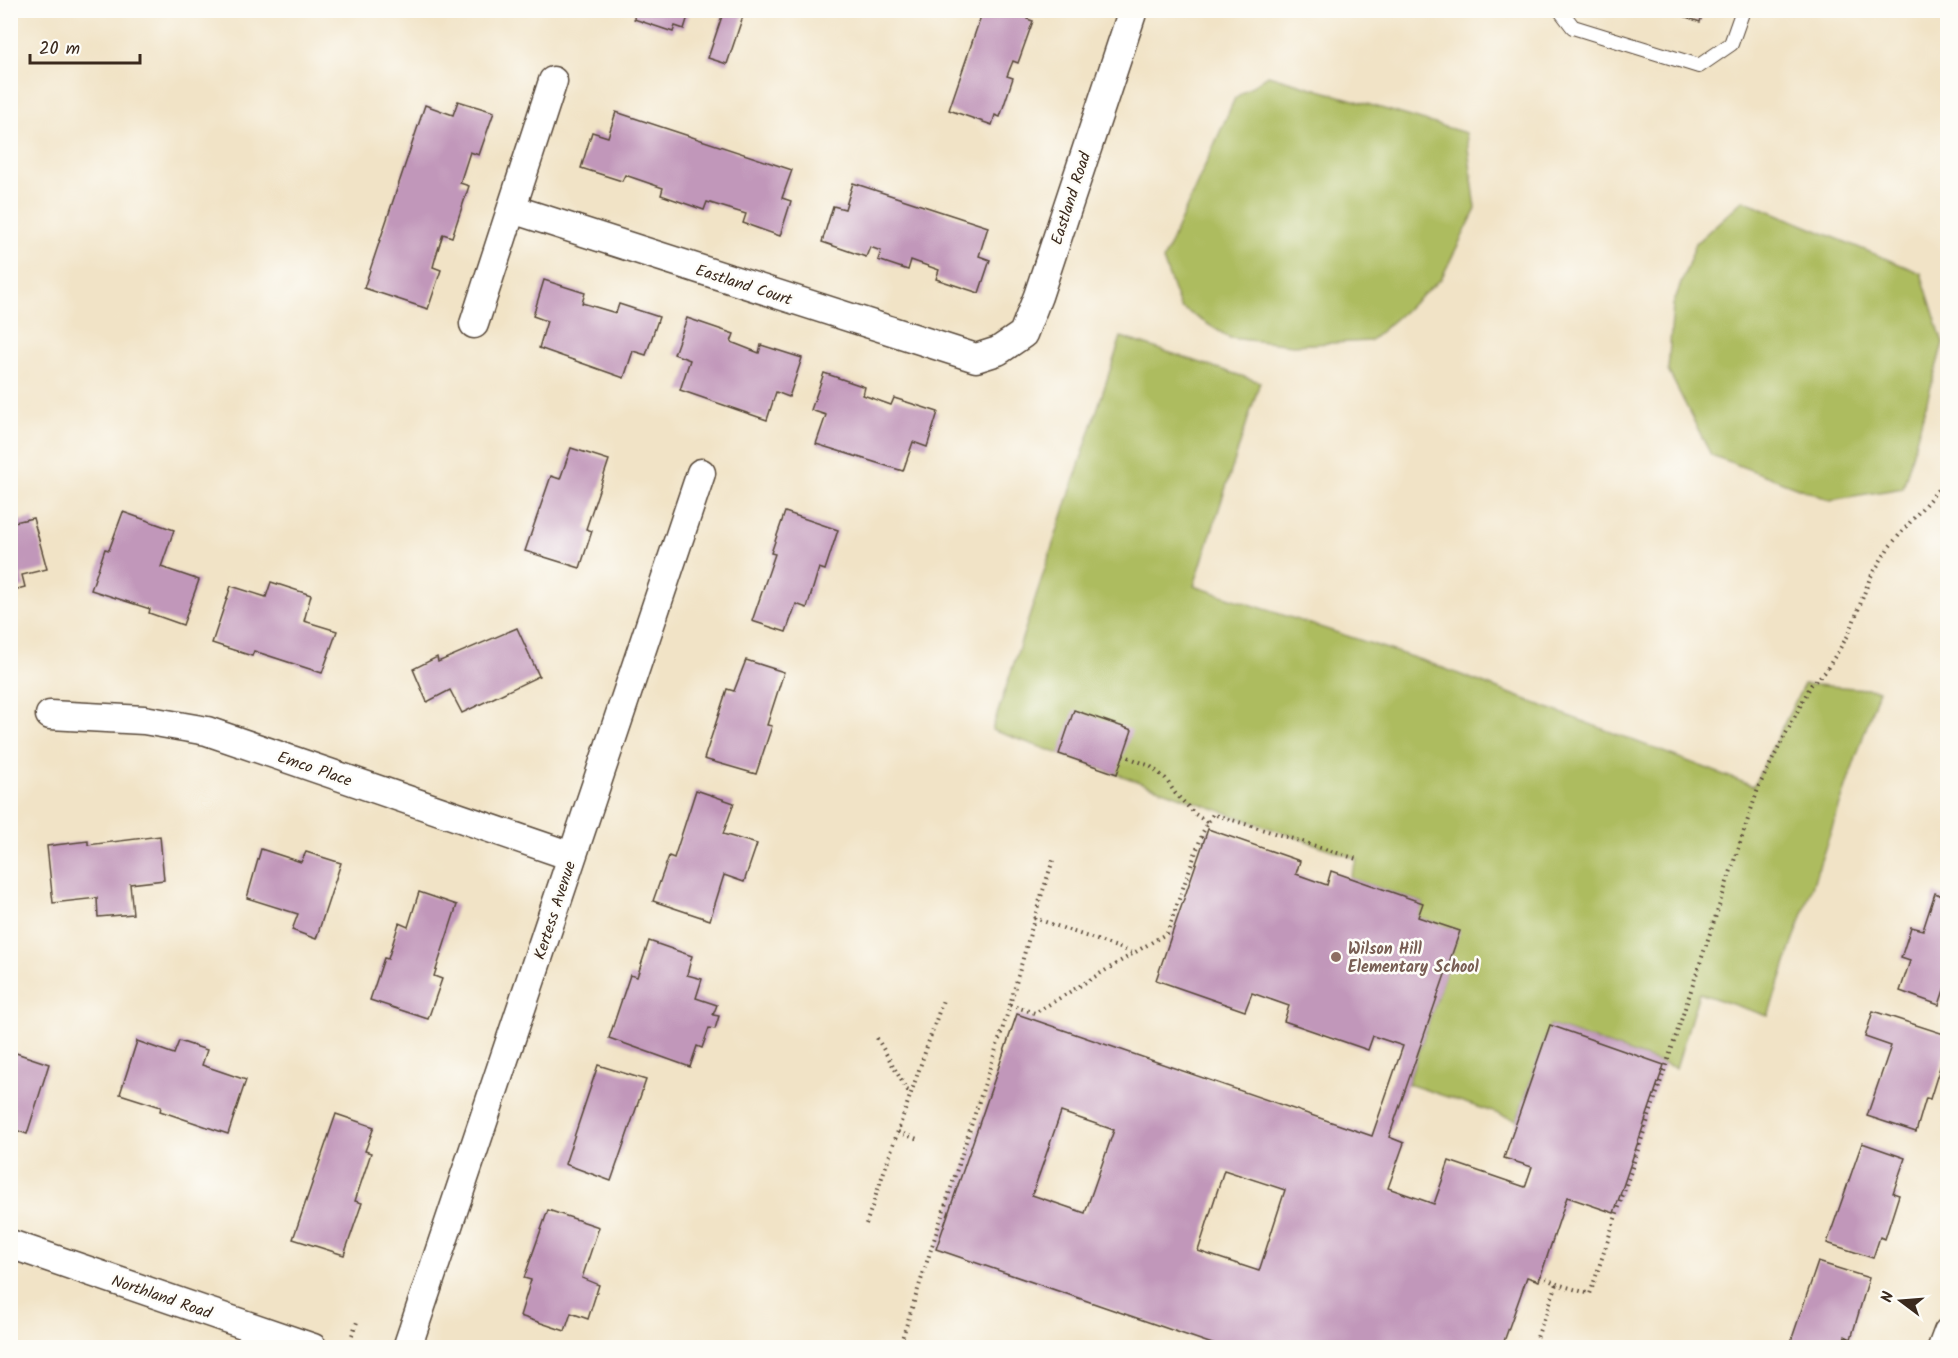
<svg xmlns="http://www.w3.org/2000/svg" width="1958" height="1358" viewBox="0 0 1958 1358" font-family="Kalam,sans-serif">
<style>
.green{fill:#adbc5e;stroke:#74733e;stroke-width:1.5}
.building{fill:#c197ba;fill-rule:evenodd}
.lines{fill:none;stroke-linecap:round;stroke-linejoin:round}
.service-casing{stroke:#564637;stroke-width:16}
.minor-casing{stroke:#564637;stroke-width:31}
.path{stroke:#564637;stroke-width:4;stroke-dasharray:1.5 4.5;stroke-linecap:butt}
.service{stroke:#fff;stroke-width:14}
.minor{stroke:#fff;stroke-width:28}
.education-dot{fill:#8d6e63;stroke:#fdfcf7;stroke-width:2}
.labels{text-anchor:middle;stroke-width:5;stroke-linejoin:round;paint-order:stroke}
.street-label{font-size:16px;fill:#3b2a1e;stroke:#fdfcf7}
.education-label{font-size:16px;font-weight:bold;fill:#785e54;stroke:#fdfcf7;text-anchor:start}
</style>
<rect width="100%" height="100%" fill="#fdfcf7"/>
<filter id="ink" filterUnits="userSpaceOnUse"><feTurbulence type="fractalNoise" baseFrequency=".0167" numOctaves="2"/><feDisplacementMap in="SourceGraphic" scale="12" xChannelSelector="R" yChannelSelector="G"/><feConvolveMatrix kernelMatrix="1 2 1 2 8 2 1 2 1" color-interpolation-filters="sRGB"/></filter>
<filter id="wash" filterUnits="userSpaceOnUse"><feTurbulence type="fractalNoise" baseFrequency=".008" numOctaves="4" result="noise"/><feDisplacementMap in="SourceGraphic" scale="24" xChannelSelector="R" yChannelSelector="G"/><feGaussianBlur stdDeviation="1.35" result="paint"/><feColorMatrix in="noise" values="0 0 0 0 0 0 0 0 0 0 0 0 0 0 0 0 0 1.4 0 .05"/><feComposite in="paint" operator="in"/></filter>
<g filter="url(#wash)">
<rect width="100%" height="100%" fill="#f1e3c6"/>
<g class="green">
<polygon points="1268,75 1466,133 1476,209 1441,279 1370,341 1293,345 1230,338 1180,307 1163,260 1235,98"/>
<polygon points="1743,200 1921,273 1943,343 1903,488 1830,500 1711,455 1668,370 1673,305 1696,243"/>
<polygon points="1121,337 1260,382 1194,586 1427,662 1753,786 1804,684 1879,690 1768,1016 1699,993 1676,1068 1550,1025 1517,1120 1408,1084 1459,931 1418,917 1423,903 1350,878 1357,859 992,730"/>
</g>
<g id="blocks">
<g class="building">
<polygon points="635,10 690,10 684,29 675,26 673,32 634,19"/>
<polygon points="724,10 745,10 727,64 708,58"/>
<polygon points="983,10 1030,10 1027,19 1033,21 1018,63 1013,61 1007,76 1013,78 1000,117 995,115 992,125 949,110"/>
<polygon points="1667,10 1704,10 1700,22"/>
<polygon points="458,101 494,112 479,155 470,152 460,183 469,186 452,237 443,234 436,256 433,267 441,270 428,309 364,288 425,105 453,115"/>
<polygon points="616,112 792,170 782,198 791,201 780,236 743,223 746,214 707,202 704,210 661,195 663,188 625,175 622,181 581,168 592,132 608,137"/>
<polygon points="853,183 988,227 979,256 990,260 979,293 936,279 939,270 911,260 908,270 878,260 881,251 870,247 866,257 822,242 833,206 845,209"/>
<polygon points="544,280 585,293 582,303 616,313 619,304 659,317 646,355 633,351 624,378 539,348 547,321 533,316"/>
<polygon points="687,318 734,334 731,342 759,353 761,345 802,358 789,397 776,392 767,420 680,390 690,360 674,354"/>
<polygon points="824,373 865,387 863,395 891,405 894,398 938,412 927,447 913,442 903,471 816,444 826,415 811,410"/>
<polygon points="571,448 609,460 586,529 592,531 580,568 525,551 551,476 560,479"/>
<polygon points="123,512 174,530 161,567 199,580 183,625 149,613 150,609 91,590 105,549 109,550"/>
<polygon points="785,512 838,530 825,570 819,568 807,608 796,604 786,632 752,621 775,554 771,553"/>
<polygon points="33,518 47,569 22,575 25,587 10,591 10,523"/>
<polygon points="271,582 311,595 304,621 337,631 322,673 254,651 252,656 212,643 231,586 266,597"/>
<polygon points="517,628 539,676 462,713 450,690 427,702 413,669 437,657 438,662"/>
<polygon points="746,660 784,672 767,725 772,726 756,774 704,759 727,689 734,691"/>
<polygon points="1074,710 1132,730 1117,774 1059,754"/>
<polygon points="696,790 734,803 723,834 757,844 744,882 724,875 710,920 653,901 669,856 674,858"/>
<path d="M1208 829 1300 861 1296 874 1327 885 1331 871 1423 903 1418 917 1460 931 1389 1137 1404 1143 1388 1188 1434 1204 1449 1161 1525 1187 1532 1167 1504 1158 1550 1025 1664 1065 1614 1213 1567 1197 1539 1281 1527 1277 1502 1347H1221L936 1249 1017 1014 1372 1136 1403 1046 1373 1036 1368 1050 1284 1021 1289 1006 1252 993 1245 1011 1156 980ZM1061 1112 1114 1130 1085 1213 1032 1195ZM1224 1170 1285 1190 1259 1271 1198 1251Z"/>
<polygon points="160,836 164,880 130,884 133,914 98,917 97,898 53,903 47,846 88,841 88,845"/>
<polygon points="261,849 301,862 306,852 341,863 316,939 292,930 298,914 247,898"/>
<polygon points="419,892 457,905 434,976 442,979 428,1019 370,1000 384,958 388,959 399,923 408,927"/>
<polygon points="1935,893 1947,898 1947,981 1939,1005 1900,991 1910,961 1901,958 1911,927 1923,930"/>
<polygon points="649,941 692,956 687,975 702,979 696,998 717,1005 713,1015 719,1016 715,1029 709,1028 702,1048 697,1046 690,1067 609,1038 630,975 637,977"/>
<polygon points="1873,1011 1947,1035 1947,1045 1930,1099 1926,1098 1916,1132 1867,1116 1891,1046 1865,1037"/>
<polygon points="137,1041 174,1054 179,1041 207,1050 202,1065 246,1080 228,1134 160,1111 161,1107 120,1094"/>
<polygon points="10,1051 49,1064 27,1134 10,1128"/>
<polygon points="598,1065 646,1080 611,1181 565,1164"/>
<polygon points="336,1114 374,1127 365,1151 371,1153 355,1201 362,1203 344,1255 293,1239"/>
<polygon points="1862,1143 1905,1158 1893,1193 1899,1195 1885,1239 1880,1237 1873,1258 1827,1243"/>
<polygon points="548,1210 599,1227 582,1278 599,1285 588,1319 571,1313 565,1331 520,1316 531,1280 524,1278"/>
<polygon points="1818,1262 1869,1278 1851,1339 1845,1336 1841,1347 1789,1347"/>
</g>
</g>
</g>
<g filter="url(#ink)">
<use href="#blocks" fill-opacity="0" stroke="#564637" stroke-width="1.5"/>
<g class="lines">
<defs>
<polyline id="service" points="1560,10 1573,27 1699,66 1731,44 1743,10"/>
<g id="minor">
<polyline points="512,209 976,358 998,351 1023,334 1038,296 1133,10"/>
<polyline points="474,324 553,81"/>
<polyline points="50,715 144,720 207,731 571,856"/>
<polyline points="10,1244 313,1348"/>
<polyline points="407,1348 701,473"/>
<polyline points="1942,1348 1948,1332"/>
</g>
</defs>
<use href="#service" class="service-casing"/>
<use href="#minor" class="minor-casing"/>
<g class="path">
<polyline points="1123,755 1150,766 1165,778 1175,793 1195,814 1208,823"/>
<polyline points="1034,918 1134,953"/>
<polyline points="1010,1005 1035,1013 1167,933 1203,832 1213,814 1357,859"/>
<polyline points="877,1038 907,1090 912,1092"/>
<polyline points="898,1132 920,1140"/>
<polyline points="866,1224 943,1000"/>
<polyline points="1540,1276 1557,1284 1590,1294 1759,786 1811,685 1825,672 1849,634 1870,578 1889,547 1941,486 1948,471"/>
<polyline points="352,1335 357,1322"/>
<polyline points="899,1348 1007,1015 1037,909 1053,860"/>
<polyline points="1533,1348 1557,1284"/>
</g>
<use href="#service" class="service"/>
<use href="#minor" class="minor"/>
</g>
</g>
<circle class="education-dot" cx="1336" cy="957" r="6"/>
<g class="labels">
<g class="street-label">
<text transform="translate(1070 198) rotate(-72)" y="6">Eastland Road</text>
<text transform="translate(744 284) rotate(18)" y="6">Eastland Court</text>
<text transform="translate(315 768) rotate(19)" y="6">Emco Place</text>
<text transform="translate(554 910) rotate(-72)" y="6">Kertess Avenue</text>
<text transform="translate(162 1296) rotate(19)" y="6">Northland Road</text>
</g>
<g class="education-label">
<text x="1348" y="954">Wilson Hill<tspan x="1348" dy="18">Elementary School</tspan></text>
</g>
</g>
<rect width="1958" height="1358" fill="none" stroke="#fdfcf7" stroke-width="36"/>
<g transform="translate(1901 1301) rotate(286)" stroke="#fdfcf7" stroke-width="4.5" paint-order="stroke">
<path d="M0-4.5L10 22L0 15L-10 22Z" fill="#3b2a1e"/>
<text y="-9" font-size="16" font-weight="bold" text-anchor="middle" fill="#3b2a1e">N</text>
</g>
<path d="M30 54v9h110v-9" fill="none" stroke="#3b2a1e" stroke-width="3"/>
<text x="39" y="54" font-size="18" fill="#3b2a1e" stroke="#fdfcf7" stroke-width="4.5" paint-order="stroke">20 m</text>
</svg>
